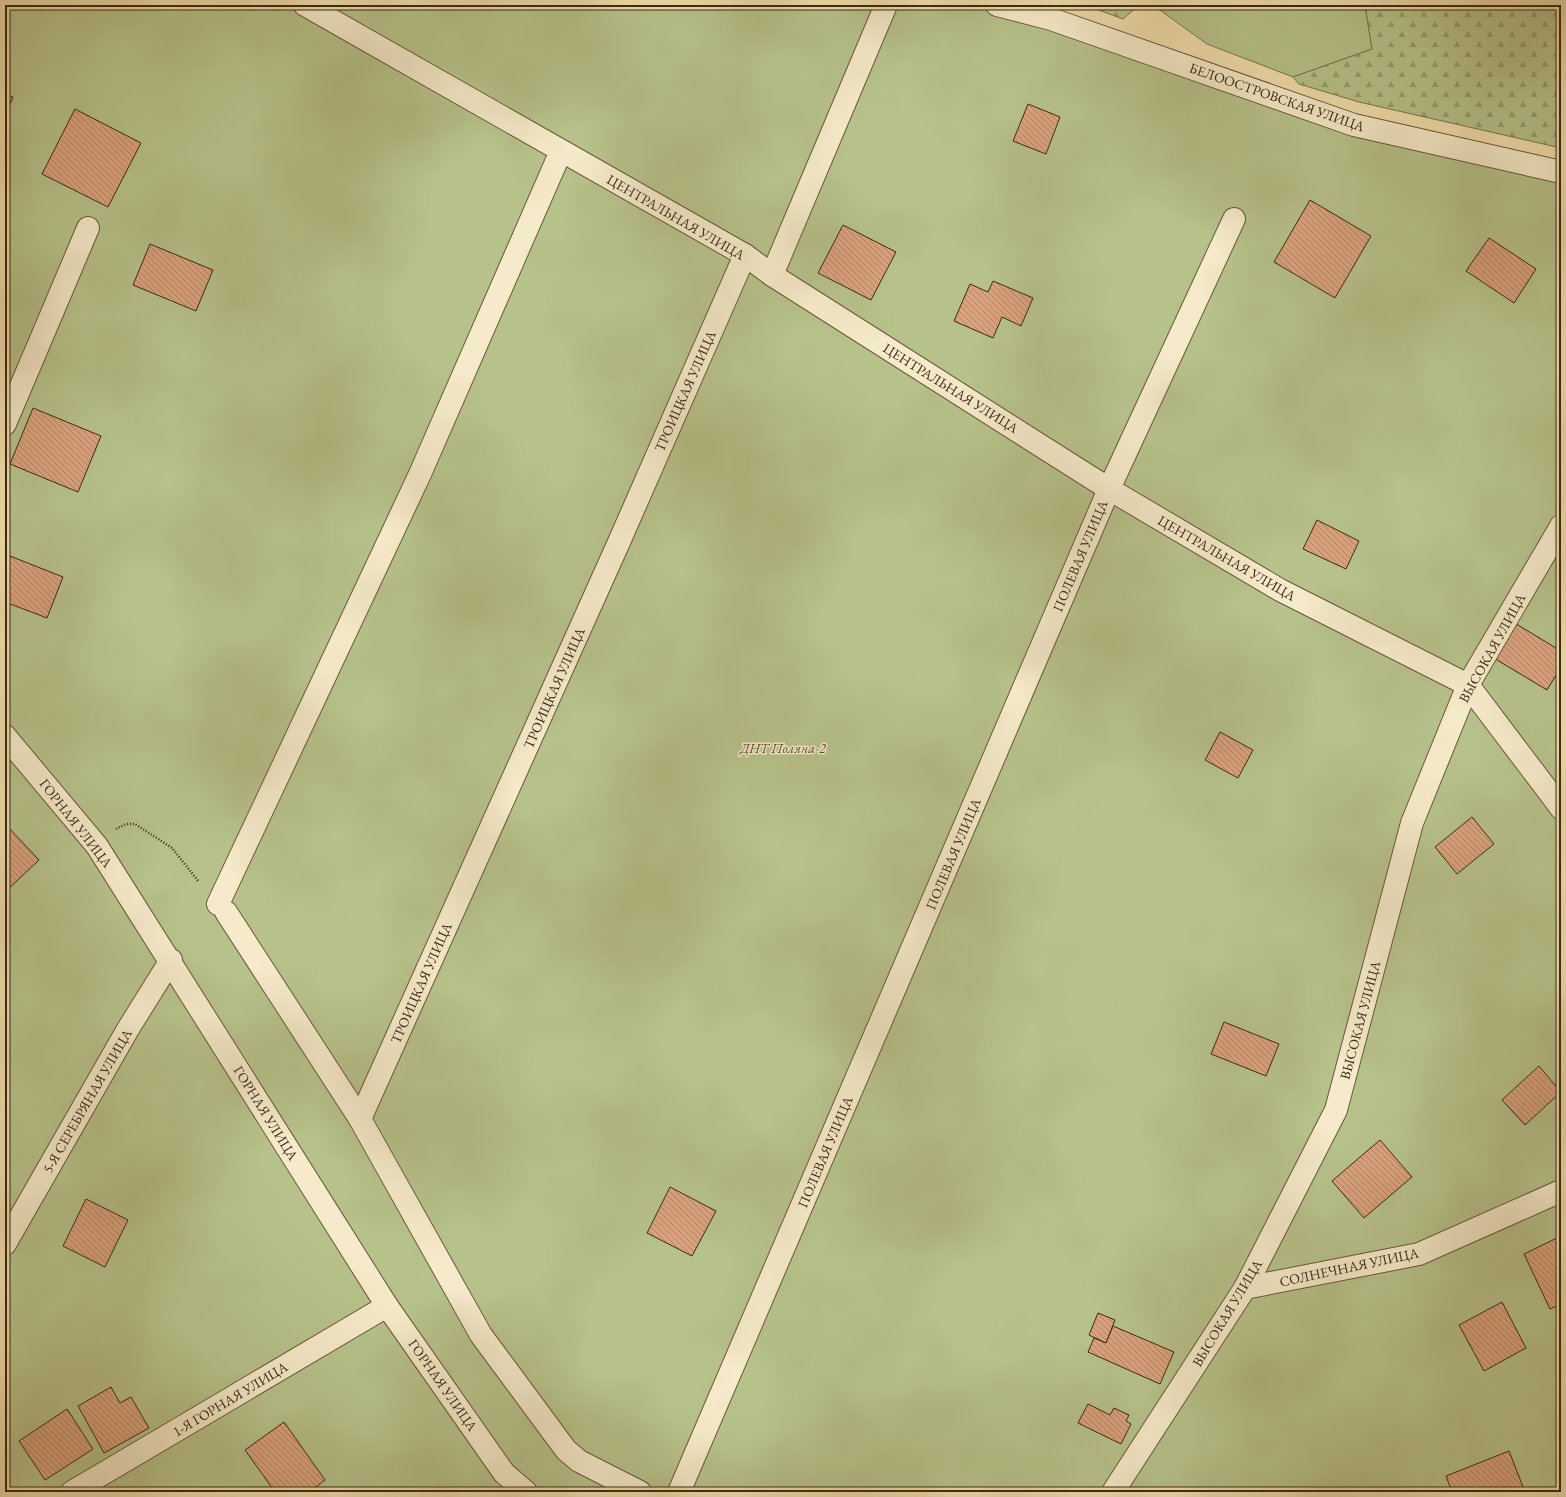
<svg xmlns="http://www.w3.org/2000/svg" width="1566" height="1497" viewBox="0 0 1566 1497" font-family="'EB Garamond',serif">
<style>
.green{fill:#b7c28b;stroke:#78764f}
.forest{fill:url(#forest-firs);stroke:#78764f}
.building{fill:url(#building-back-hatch);stroke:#3a2a13}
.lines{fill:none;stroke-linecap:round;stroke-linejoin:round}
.minor-casing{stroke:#685739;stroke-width:24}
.tertiary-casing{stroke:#685739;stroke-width:24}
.path{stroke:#3a2a13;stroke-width:2.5;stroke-dasharray:1 2;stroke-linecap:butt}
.minor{stroke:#f5eac9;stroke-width:22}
.tertiary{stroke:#f5eac9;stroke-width:22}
.labels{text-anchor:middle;stroke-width:3;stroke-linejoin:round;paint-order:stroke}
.street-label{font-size:14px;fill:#3a2a13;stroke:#f5eac9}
.park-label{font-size:14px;font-style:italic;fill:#595031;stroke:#f5eac9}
</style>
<defs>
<pattern id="forest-firs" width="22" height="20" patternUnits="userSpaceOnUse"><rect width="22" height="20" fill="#b7c28b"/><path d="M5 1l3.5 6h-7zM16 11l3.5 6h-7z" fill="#969e70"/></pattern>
<pattern id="building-back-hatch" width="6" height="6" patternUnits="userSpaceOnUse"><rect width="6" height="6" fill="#daa37e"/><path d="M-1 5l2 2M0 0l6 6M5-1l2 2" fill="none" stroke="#b28566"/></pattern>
</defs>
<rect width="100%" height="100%" fill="#f0deac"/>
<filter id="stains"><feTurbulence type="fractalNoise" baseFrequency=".005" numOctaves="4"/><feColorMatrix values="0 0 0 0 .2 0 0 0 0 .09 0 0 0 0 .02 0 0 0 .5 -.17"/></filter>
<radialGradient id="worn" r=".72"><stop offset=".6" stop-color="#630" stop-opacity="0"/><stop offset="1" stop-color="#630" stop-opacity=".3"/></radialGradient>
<g class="green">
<polygon points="5,5 999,5 1354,125 1561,172 1561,1492 5,1492"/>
<polygon points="1153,5 1365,5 1372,49 1293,77 1207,44"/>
</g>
<g class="forest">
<polygon points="1085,5 1137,5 1138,6 1123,19"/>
<polygon points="1365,5 1561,5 1561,148 1359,102 1299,84 1293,77 1372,49"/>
</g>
<g class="building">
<polygon points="5,94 13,97 5,116"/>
<polygon points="1028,104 1060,117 1046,154 1013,141"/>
<polygon points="75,109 141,143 108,207 42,174"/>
<polygon points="1310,200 1371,236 1335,298 1274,262"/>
<polygon points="843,225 896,252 871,300 818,273"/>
<polygon points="1489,238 1536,269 1514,303 1466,271"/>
<polygon points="150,244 213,270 196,311 133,285"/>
<polygon points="993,281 1033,298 1021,326 1002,317 993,338 954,321 970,284 988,292"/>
<polygon points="33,408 101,436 78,492 10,464"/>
<polygon points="1317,520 1359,541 1346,569 1303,549"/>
<polygon points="5,554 63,577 47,618 5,602"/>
<polygon points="1513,622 1561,651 1561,667 1547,690 1492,657"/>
<polygon points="1220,732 1253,750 1238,778 1205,760"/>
<polygon points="1472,817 1494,844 1457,874 1435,847"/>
<polygon points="9,828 39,860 5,892 5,831"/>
<polygon points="1224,1022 1279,1044 1266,1076 1211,1054"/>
<polygon points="1539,1066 1561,1092 1525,1125 1502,1100"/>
<polygon points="1380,1140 1412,1177 1364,1218 1332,1181"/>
<polygon points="670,1187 716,1211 692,1256 647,1233"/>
<polygon points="86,1199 128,1220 105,1267 63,1246"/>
<polygon points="1561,1236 1561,1304 1550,1309 1524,1254"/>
<polygon points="1502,1302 1526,1348 1484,1371 1459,1325"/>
<polygon points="1098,1313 1115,1320 1106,1343 1089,1335"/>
<polygon points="1113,1326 1174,1352 1160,1384 1088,1352 1094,1338 1106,1343"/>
<polygon points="111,1387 120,1403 131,1397 149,1428 104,1453 78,1406"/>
<polygon points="1088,1404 1110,1415 1114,1408 1129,1415 1126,1421 1131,1424 1121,1444 1078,1423"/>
<polygon points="67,1409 93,1449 45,1480 19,1441"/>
<polygon points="284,1422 325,1480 309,1492 275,1492 245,1450"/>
<polygon points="1509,1451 1525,1492 1452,1492 1446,1476"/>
</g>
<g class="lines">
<defs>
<g id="minor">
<polyline points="305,5 745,255 772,275 1109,489 1280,590 1468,685 1561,808"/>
<polyline points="772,275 886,5"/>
<polyline points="5,424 88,228"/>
<polyline points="5,736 97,846 387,1306 504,1473 526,1492"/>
<polyline points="218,904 420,474 561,151"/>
<polyline points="226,912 360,1119 481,1335 566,1450 579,1461 640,1492"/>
<polyline points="360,1119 619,542 745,255"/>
<polyline points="5,1244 128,1029 171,960"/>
<polyline points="1245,1288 1419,1254 1561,1191"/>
<polyline points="72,1492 387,1306"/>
<polyline points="679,1492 1109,489 1234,219"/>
<polyline points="1113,1492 1245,1288 1336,1110 1412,823 1468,685 1561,526"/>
</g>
<polyline id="tertiary" points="997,5 1051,19 1354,125 1561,172"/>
</defs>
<use href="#minor" class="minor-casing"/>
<use href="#tertiary" class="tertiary-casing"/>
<polyline class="path" points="116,829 126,824 135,824 172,848 199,882"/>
<use href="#minor" class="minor"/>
<use href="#tertiary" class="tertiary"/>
</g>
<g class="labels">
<g class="street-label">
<text transform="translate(1277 97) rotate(19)" y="5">БЕЛООСТРОВСКАЯ УЛИЦА</text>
<text transform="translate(676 217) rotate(30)" y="5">ЦЕНТРАЛЬНАЯ УЛИЦА</text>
<text transform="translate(951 388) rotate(32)" y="5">ЦЕНТРАЛЬНАЯ УЛИЦА</text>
<text transform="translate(685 391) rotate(-66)" y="5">ТРОИЦКАЯ УЛИЦА</text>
<text transform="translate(1080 556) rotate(-67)" y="5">ПОЛЕВАЯ УЛИЦА</text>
<text transform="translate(1227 558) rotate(30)" y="5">ЦЕНТРАЛЬНАЯ УЛИЦА</text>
<text transform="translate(1492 648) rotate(-61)" y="5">ВЫСОКАЯ УЛИЦА</text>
<text transform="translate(554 688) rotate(-66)" y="5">ТРОИЦКАЯ УЛИЦА</text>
<text transform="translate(76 823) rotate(52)" y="5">ГОРНАЯ УЛИЦА</text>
<text transform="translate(953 854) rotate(-67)" y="5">ПОЛЕВАЯ УЛИЦА</text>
<text transform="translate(421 983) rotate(-66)" y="5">ТРОИЦКАЯ УЛИЦА</text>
<text transform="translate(1360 1020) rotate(-75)" y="5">ВЫСОКАЯ УЛИЦА</text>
<text transform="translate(87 1101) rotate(-60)" y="5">5-Я СЕРЕБРЯНАЯ УЛИЦА</text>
<text transform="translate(266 1113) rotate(58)" y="5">ГОРНАЯ УЛИЦА</text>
<text transform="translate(825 1152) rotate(-67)" y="5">ПОЛЕВАЯ УЛИЦА</text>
<text transform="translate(1349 1267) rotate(-12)" y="5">СОЛНЕЧНАЯ УЛИЦА</text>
<text transform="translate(1227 1313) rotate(-59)" y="5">ВЫСОКАЯ УЛИЦА</text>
<text transform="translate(443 1385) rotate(55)" y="5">ГОРНАЯ УЛИЦА</text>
<text transform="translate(230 1399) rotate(-31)" y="5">1-Я ГОРНАЯ УЛИЦА</text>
</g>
<g class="park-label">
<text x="783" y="753">ДНТ Поляна-2</text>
</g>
</g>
<rect width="1566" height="1497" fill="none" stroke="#f0deac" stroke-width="20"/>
<rect x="6" y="6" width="1554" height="1485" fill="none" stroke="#3a2a13" stroke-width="2"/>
<rect x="10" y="10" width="1546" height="1477" fill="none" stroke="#3a2a13"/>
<rect width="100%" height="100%" filter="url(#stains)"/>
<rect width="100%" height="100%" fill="url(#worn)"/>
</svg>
